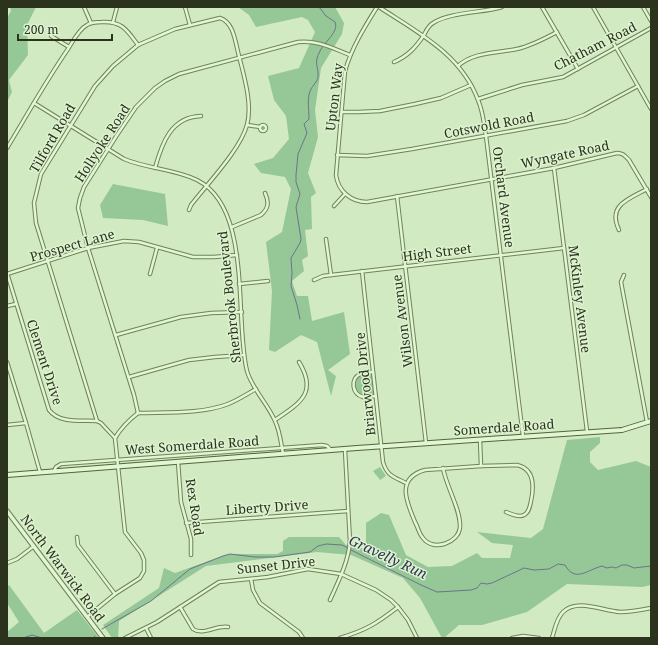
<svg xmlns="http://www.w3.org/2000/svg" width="658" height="645" viewBox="0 0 658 645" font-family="'Noto Serif',serif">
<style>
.green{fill:#96c797}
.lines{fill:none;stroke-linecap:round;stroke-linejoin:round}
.stream{stroke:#6b7689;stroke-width:1}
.minor-casing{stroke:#71825a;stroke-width:4.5}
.tertiary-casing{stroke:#71825a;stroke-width:5.5}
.secondary-casing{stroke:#54633d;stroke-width:6}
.minor{stroke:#e1f6d3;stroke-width:2.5}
.tertiary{stroke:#e1f6d3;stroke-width:3.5}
.secondary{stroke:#e1f6d3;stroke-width:4}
.labels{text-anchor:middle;stroke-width:3;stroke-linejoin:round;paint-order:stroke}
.street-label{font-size:13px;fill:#2b331d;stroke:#ddf2d0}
.water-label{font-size:14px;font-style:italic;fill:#2e3451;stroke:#ddf2d0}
</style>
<rect width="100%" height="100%" fill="#d2eac1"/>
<g class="green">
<polygon points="10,7 36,7 27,25 28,55 9,80 12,92 7,102 7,18 11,11"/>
<polygon points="238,7 335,7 344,23 342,34 321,68 315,110 318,137 308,173 316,193 311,197 312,229 305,230 308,256 302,260 304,271 292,281 297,296 308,296 312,321 344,312 350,354 328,370 336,376 331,396 317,342 301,335 275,352 269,350 272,291 266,242 282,232 291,189 285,177 261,173 254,164 273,158 289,139 286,116 274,100 268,76 299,68 315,32 308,20 302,17 256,27 249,15"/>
<polygon points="113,184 165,194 168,226 143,220 103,218 100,205"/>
<path d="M373 372 376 396 366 397 358 394C352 383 353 384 360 374Z"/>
<polygon points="600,437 600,443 590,452 590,462 598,470 636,461 651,467 651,585 642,587 567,584 527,612 482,625 459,625 444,638 442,638 420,598 403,578 351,555 317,552 206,566 119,621 118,638 112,638 103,625 159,588 164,568 175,573 228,554 277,554 283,551 283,541 289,537 339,537 346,545 366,549 366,523 381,513 389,515 406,555 428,567 452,566 477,553 482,558 510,558 513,545 492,543 477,532 531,538 543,529 567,440"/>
<polygon points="380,467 386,476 380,480 373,471"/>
<polygon points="9,585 44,633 77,610 99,638 7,638 7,632 19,622 7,603 7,587"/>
</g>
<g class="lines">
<g class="stream">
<path d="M300 319 297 305 291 286 292 273 291 258 300 243 301 239 296 207 300 194 296 182V175L298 154 307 133 304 124 309 119C309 109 307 100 310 91 312 86 317 82 318 78 319 66 313 64 320 51 325 41 339 32 335 22L326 16 319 7"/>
<path d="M351 550 421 585 437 592 471 590 477 588 481 583 487 584 492 583 524 568 534 570 549 569 558 564 565 565C575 583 587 570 602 566L607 568 612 567 616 568 622 565H627L634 568 651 566"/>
<polyline points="102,629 151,601 190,569 223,556 230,554 255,557 274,557 310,552 318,546 326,544 342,545 348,548"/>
<polyline points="23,638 32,635 42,638"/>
<polyline points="93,638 95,636"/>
</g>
<defs>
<g id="minor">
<polyline points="84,7 91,23"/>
<polyline points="185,7 190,25"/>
<path d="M377 7C364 28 352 47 345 71L336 175C338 191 351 202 367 202L554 168 617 153C623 153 625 156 629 160L651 197"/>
<path d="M379 7C417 32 461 54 478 100 483 111 484 124 486 136L523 436"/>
<polyline points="542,7 578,69"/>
<polyline points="593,7 651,109"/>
<polyline points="643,7 651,21"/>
<polyline points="113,22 117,7"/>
<polyline points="51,36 69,47"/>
<path d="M394 62C408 56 416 47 424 35 426 31 428 26 433 23 450 12 482 13 502 7"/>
<path d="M458 66C473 52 497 53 517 49 531 46 544 39 557 32"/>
<polyline points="478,99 522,85 563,77 651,28"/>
<path d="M34 103 124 159C148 169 175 169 197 180 253 208 234 319 247 371 252 389 268 404 275 421 280 431 281 443 283 454"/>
<polyline points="342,112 359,112 380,111 415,104 441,98 471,85"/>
<circle cx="263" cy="128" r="3"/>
<polyline points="247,125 260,127"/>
<path d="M7 148C27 115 46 81 68 49 73 41 79 29 87 25 91 22 97 22 102 22 122 21 127 30 138 45"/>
<polyline points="337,155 367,156 412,149 567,121 584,115 638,86"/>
<path d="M155 168C162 143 171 117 201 116"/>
<polyline points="554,168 587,431"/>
<polyline points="397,196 426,443"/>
<polyline points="334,206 345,194"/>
<path d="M232 227 261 215C269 208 269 202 265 193"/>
<path d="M619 230C607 205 629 199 647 189"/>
<polyline points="326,239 331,275"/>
<path d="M362 271 383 462C387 476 394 477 406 483"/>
<path d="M7 273 49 410C60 424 81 420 97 421L101 423 115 438"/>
<polyline points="7,274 88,248 124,241 139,242 193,257 214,257 237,255"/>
<polyline points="150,274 157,248"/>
<polyline points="624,275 621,282 647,422"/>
<polyline points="314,280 323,276 564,248"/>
<polyline points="239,284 268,281"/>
<polyline points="7,306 16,304"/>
<polyline points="116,335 181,317 211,313 242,312"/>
<polyline points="7,362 26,423 40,472"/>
<path d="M373 372C369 372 364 372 360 374 350 379 352 394 363 397 366 398 372 396 376 396"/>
<polyline points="129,377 189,360 215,357 244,355"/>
<path d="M138 413 134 395 88 248 78 208 80 198 84 187 117 135 136 107 155 88 165 81 179 74 298 42C318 40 332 48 350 55"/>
<path d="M138 413C165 412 203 414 228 404 238 400 247 394 256 389"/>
<path d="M275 420C300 403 318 393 299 362"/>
<path d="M97 421 36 223 34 203 41 174 95 86 113 66 138 45 175 29 220 18C233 22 235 40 238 52 243 73 253 103 247 125 240 150 208 183 191 205L189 210"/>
<polyline points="7,425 26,423"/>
<polyline points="480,440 481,466"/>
<polyline points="178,462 181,502 191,539 191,555"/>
<path d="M443 468C446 486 461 510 460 527 459 543 433 552 423 538 419 534 418 527 415 522 406 501 396 478 425 470L481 466 517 465C535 469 534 487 531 501 530 506 529 513 524 515 519 518 511 514 506 512"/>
<polyline points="54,471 56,467 61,464 322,445 327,446 331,450"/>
<polyline points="186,523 348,511"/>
<polyline points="77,537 78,545 115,594"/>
<polyline points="7,563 17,559 34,546"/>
<polyline points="251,579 253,590 260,603 299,632 303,638"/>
<path d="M330 600C338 582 348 563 350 542L345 450"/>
<path d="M180 607 193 629C203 636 216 625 228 627"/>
<path d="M87 617 115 594 140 578 144 571V560L141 553 125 532 115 438C121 428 129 420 138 413"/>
<polyline points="146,628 151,638"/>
<polyline points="125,638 157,622 219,582 268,577 308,569 341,574 376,590 391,600 398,607 408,620 417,638"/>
<path d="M340 638C366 630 376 624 398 607"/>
<polyline points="512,638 523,636 539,638"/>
<path d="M552 638C555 629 556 619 563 612 577 598 603 611 620 612 630 612 641 610 651 608"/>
</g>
<polyline id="tertiary" points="7,511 103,638"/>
<polyline id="secondary" points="7,475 357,448 622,430 651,421"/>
</defs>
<use href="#minor" class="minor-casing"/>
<use href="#tertiary" class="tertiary-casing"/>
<use href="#secondary" class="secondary-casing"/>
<use href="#minor" class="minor"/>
<use href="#tertiary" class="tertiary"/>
<use href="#secondary" class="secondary"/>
</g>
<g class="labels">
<g class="street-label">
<text transform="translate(595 46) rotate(-27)" y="5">Chatham Road</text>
<text transform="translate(334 97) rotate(-83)" y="5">Upton Way</text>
<text transform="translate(489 125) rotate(-11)" y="5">Cotswold Road</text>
<text transform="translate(52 138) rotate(-60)" y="5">Tilford Road</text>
<text transform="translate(102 143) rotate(-57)" y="5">Hollyoke Road</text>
<text transform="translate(565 154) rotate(-12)" y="5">Wyngate Road</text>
<text transform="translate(504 197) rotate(83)" y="5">Orchard Avenue</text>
<text transform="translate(72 245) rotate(-16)" y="5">Prospect Lane</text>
<text transform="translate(437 252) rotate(-7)" y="5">High Street</text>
<text transform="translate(229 297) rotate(-96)" y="5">Sherbrook Boulevard</text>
<text transform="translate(580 299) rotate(83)" y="5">McKinley Avenue</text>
<text transform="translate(402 321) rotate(-97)" y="5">Wilson Avenue</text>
<text transform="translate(45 362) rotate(72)" y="5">Clement Drive</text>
<text transform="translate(365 384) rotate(-96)" y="5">Briarwood Drive</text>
<text transform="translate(504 427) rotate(-4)" y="5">Somerdale Road</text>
<text transform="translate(192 445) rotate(-4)" y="5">West Somerdale Road</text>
<text transform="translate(195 507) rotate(81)" y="5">Rex Road</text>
<text transform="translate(267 507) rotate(-4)" y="5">Liberty Drive</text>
<text transform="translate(276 565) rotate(-6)" y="5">Sunset Drive</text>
<text transform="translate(63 568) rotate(53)" y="5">North Warwick Road</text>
</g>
<g class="water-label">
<text transform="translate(388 557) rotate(25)" y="5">Gravelly Run</text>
</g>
</g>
<rect width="658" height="645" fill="none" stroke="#2b331d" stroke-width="16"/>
<path d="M18 34v6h94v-6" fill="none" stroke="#2b331d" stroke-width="2"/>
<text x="24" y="34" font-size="12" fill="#2b331d" stroke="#ddf2d0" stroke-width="3" paint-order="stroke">200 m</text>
</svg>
